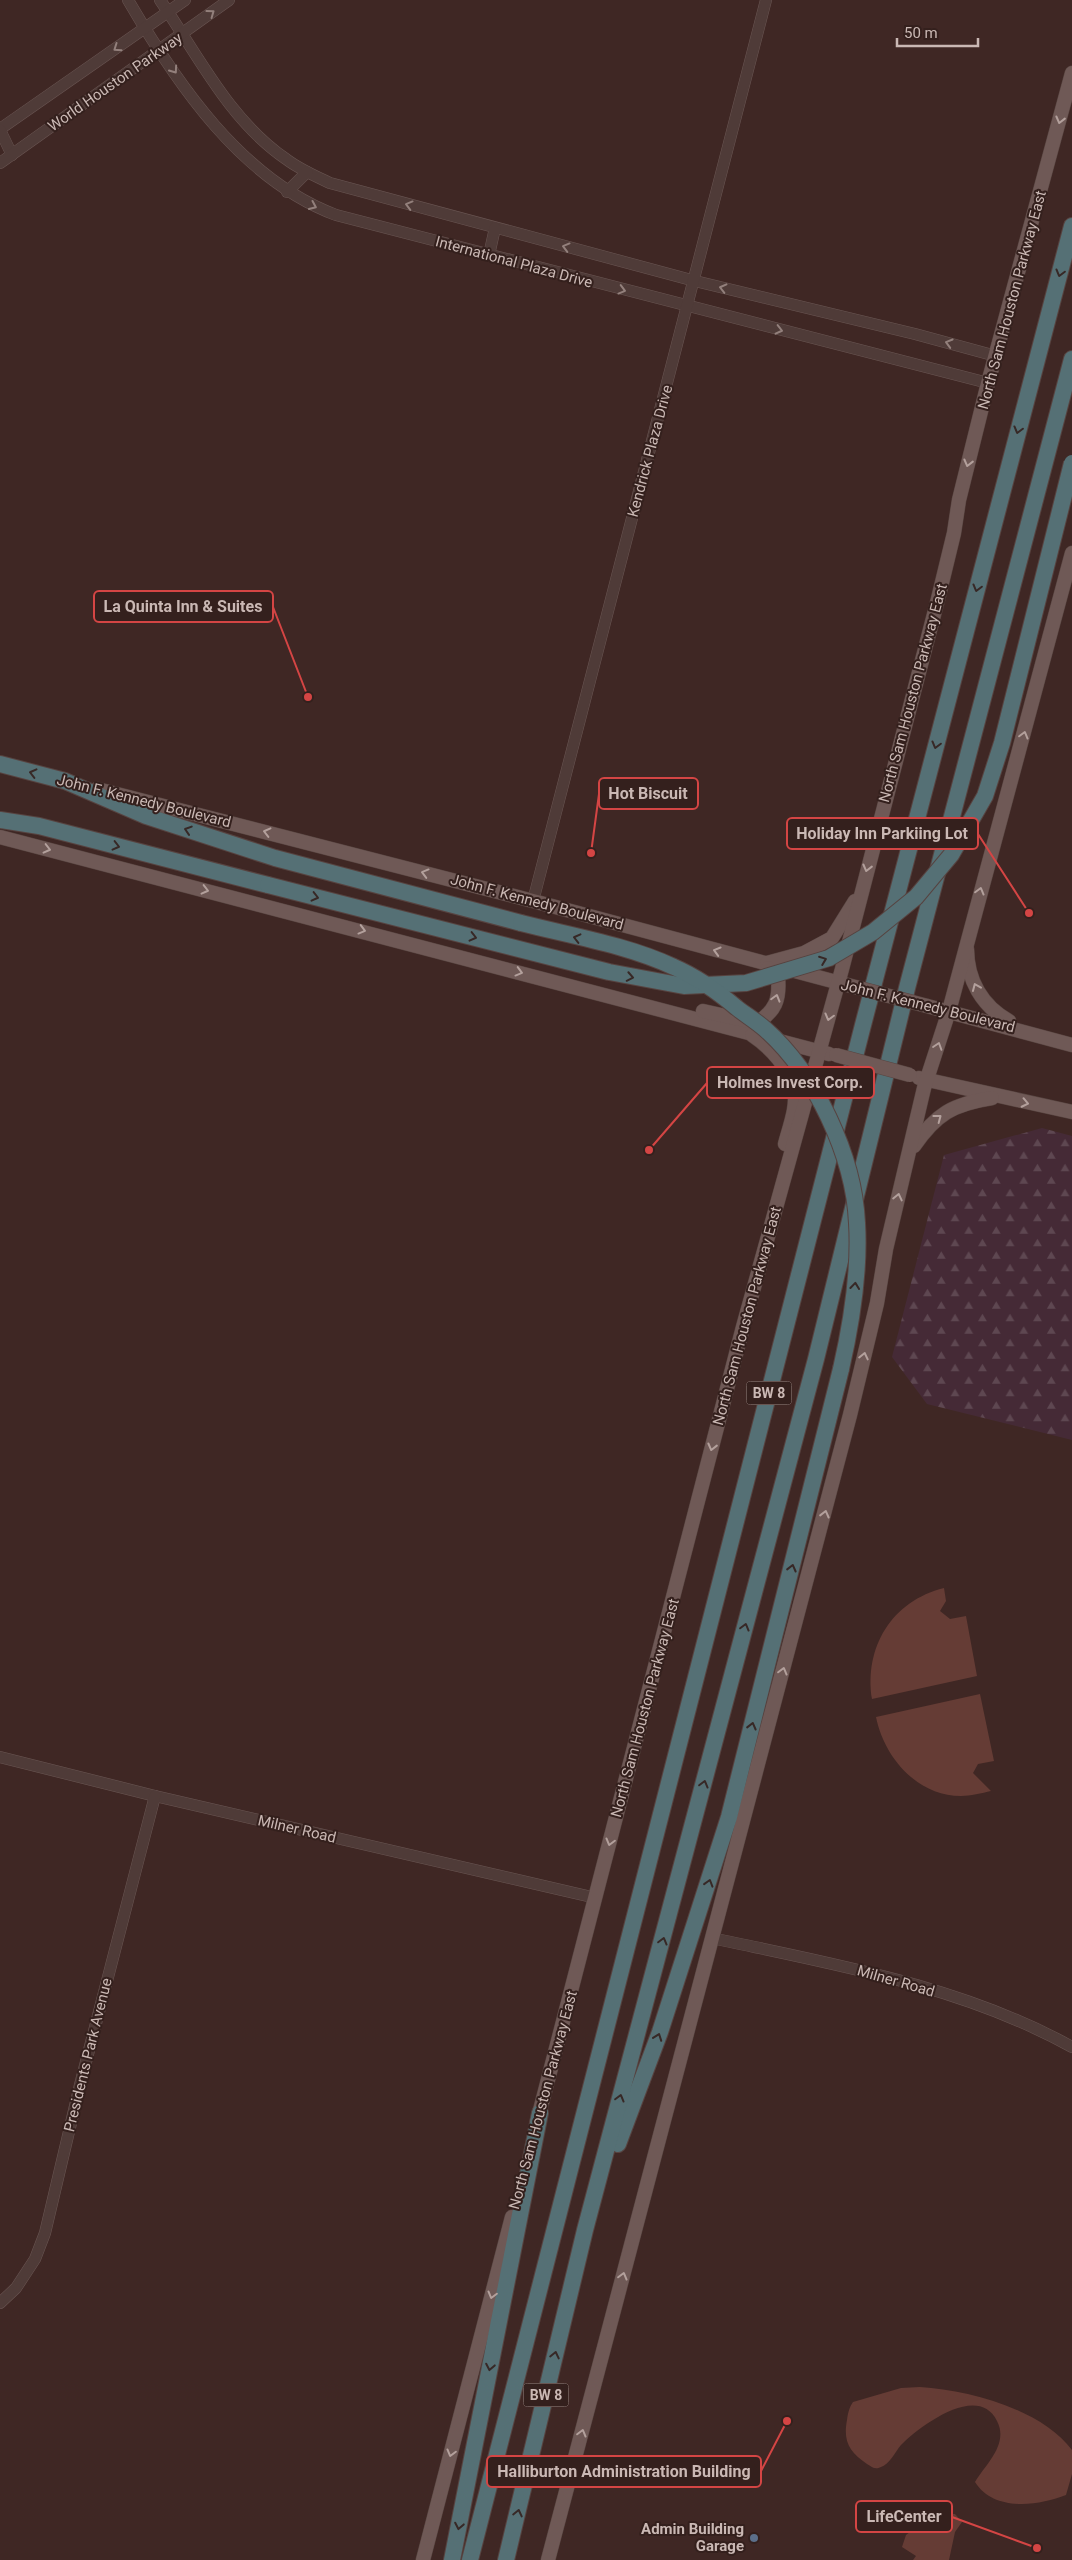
<svg xmlns="http://www.w3.org/2000/svg" width="1072" height="2560" viewBox="0 0 1072 2560" font-family="Roboto,sans-serif">
<style>
.forest{fill:url(#forest-firs)}
.water{fill:#653c35}
.lines{fill:none;stroke-linecap:round;stroke-linejoin:round}
.minor-casing{stroke:#6a5653;stroke-width:12}
.major-casing{stroke:#584541;stroke-width:15}
.highway-casing{stroke:#574340;stroke-width:18}
.minor{stroke:#4f3b38;stroke-width:11}
.major{stroke:#6f5956;stroke-width:14}
.highway{stroke:#557075;stroke-width:16}
.major-bridge-casing{stroke:#584541;stroke-width:15;stroke-linecap:butt}
.highway-bridge-casing{stroke:#574340;stroke-width:18;stroke-linecap:butt}
.major-bridge{stroke:#6f5956;stroke-width:14}
.highway-bridge{stroke:#557075;stroke-width:16}
.oneway{stroke:#93807c}
.oneway2{stroke:#b3a09c}
.oneway3{stroke:#372826}
.service-dot{fill:#5c6f8a;stroke:#34201d;stroke-width:2}
.labels{text-anchor:middle;stroke-width:4;stroke-linejoin:round;paint-order:stroke}
.shield{fill:#34201d;stroke:#9d8a87;stroke-width:1}
.shield-label{font-size:14px;font-weight:bold;fill:#cab8b4}
.street-label{font-size:15px;fill:#cab8b4;stroke:#34201d}
.poi-label{font-size:15px;font-weight:bold;fill:#cab8b4;stroke:#34201d;text-anchor:end}
.leader{fill:none;stroke:#d44544;stroke-width:2}
.callout-dot{fill:#d44544;stroke:#34201d;stroke-width:2}
.callout{fill:#34201d;stroke:#d44544;stroke-width:2}
.callout-label{font-size:16px;text-anchor:middle;font-weight:bold;fill:#cab8b4}
</style>
<defs>
<pattern id="forest-firs" width="22" height="20" patternUnits="userSpaceOnUse" patternTransform="scale(1.25)"><rect width="22" height="20" fill="#452a36"/><path d="M5 1l3.5 6h-7zM16 11l3.5 6h-7z" fill="#5e4751"/></pattern>
</defs>
<rect width="100%" height="100%" fill="#3f2724"/>
<polygon class="forest" points="1042,1128 1072,1136 1072,1440 927,1404 892,1357 944,1155"/>
<g class="water">
<path d="M944 1588 946 1601 940 1611 950 1619 966 1616 977 1676 872 1699C864 1647 892 1601 944 1588Z"/>
<path d="M980 1694 994 1761 978 1764 973 1773 991 1791C982 1793 970 1796 961 1796 917 1796 884 1757 876 1717Z"/>
<path d="M920 2387C969 2390 1041 2409 1072 2450V2474L1066 2495C1038 2506 994 2512 975 2482 986 2464 1009 2444 997 2421 978 2382 919 2427 901 2445 895 2452 890 2464 881 2467 875 2470 872 2467 867 2464 849 2452 843 2441 847 2420 848 2413 849 2408 853 2402L901 2388Z"/>
<polygon points="950,2514 955,2514 962,2522 955,2532 949,2560 913,2560 916,2556 902,2547 906,2535 914,2529 936,2531"/>
</g>
<g class="lines">
<defs>
<g id="minor">
<path d="M128 0C177 84 242 180 336 215L988 383"/>
<path d="M160 0C198 55 229 120 286 159 299 169 315 176 330 183L695 281 915 334 996 356"/>
<polyline points="0,129 185,0"/>
<polyline points="0,130 12,155"/>
<polyline points="0,163 229,0"/>
<polyline points="287,192 307,172"/>
<polyline points="489,255 495,228"/>
<polyline points="533,901 766,0"/>
<polyline points="0,1757 155,1796 596,1898"/>
<path d="M712 1938C833 1964 962 1986 1072 2047"/>
<polyline points="0,2303 16,2288 35,2259 45,2233 80,2085 155,1796"/>
</g>
<g id="major">
<polyline points="97,789 533,901 855,987"/>
<polyline points="0,837 829,1054"/>
<path d="M967 949C967 980 982 1006 1009 1021"/>
<polyline points="767,963 804,953 832,938 855,901"/>
<polyline points="927,1006 1072,1045"/>
<path d="M703 1011 757 1023C775 1011 780 1000 778 978L768 968"/>
<path d="M752 1035C770 1047 790 1068 794 1090 798 1106 789 1128 785 1144"/>
<polyline points="919,1078 1072,1112"/>
<path d="M914 1146C936 1114 953 1104 992 1098"/>
<polyline points="537,2122 743,1327 842,969 938,599 954,533 959,500 988,383 1072,73"/>
<polyline points="423,2560 512,2217"/>
<polyline points="548,2560 850,1415 877,1303 886,1249 924,1088 949,1011 1072,553"/>
</g>
<g id="highway">
<polyline points="0,764 65,781 146,816 275,858 521,923"/>
<polyline points="0,820 39,826 268,885"/>
<polyline points="618,2144 660,2032 729,1817 841,1369"/>
<polyline points="452,2560 540,2113"/>
<polyline points="470,2560 863,1025 1072,226"/>
<polyline points="506,2560 585,2230 816,1359 907,988 1072,359"/>
</g>
</defs>
<use href="#minor" class="minor-casing"/>
<use href="#major" class="major-casing"/>
<use href="#highway" class="highway-casing"/>
<use href="#minor" class="minor"/>
<use href="#major" class="major"/>
<use href="#highway" class="highway"/>
<defs>
<g id="major-bridge">
<polyline points="855,987 927,1006"/>
<polyline points="836,1055 910,1075"/>
</g>
<g id="highway-bridge">
<polyline points="268,885 609,972 684,986 746,983 829,958 873,932 916,897 951,855 985,796 1002,743 1072,463"/>
<path d="M521 923C572 936 627 945 674 967 697 977 718 992 737 1008 746 1015 756 1021 765 1029 815 1073 854 1156 857 1223 860 1272 852 1321 841 1369"/>
</g>
</defs>
<use href="#major-bridge" class="major-bridge-casing"/>
<use href="#highway-bridge" class="highway-bridge-casing"/>
<use href="#major-bridge" class="major-bridge"/>
<use href="#highway-bridge" class="highway-bridge"/>
</g>
<defs><path id="oneway-chevron" d="M-2-3.5L2.5 0L-2 3.5" fill="none" stroke-width="1.6" stroke-linecap="round" stroke-linejoin="round" transform="scale(1.25)"/></defs>
<g class="oneway">
<use href="#oneway-chevron" transform="translate(211 13) rotate(-36)"/>
<use href="#oneway-chevron" transform="translate(117 48) rotate(145)"/>
<use href="#oneway-chevron" transform="translate(174 70) rotate(55)"/>
<use href="#oneway-chevron" transform="translate(409 205) rotate(-165)"/>
<use href="#oneway-chevron" transform="translate(313 206) rotate(24)"/>
<use href="#oneway-chevron" transform="translate(566 247) rotate(-165)"/>
<use href="#oneway-chevron" transform="translate(723 288) rotate(-166)"/>
<use href="#oneway-chevron" transform="translate(622 290) rotate(15)"/>
<use href="#oneway-chevron" transform="translate(779 330) rotate(14)"/>
<use href="#oneway-chevron" transform="translate(949 343) rotate(-164)"/>
</g>
<g class="oneway2">
<use href="#oneway-chevron" transform="translate(1060 120) rotate(104)"/>
<use href="#oneway-chevron" transform="translate(968 463) rotate(104)"/>
<use href="#oneway-chevron" transform="translate(1024 735) rotate(-75)"/>
<use href="#oneway-chevron" transform="translate(267 832) rotate(-166)"/>
<use href="#oneway-chevron" transform="translate(47 849) rotate(14)"/>
<use href="#oneway-chevron" transform="translate(867 868) rotate(104)"/>
<use href="#oneway-chevron" transform="translate(425 873) rotate(-165)"/>
<use href="#oneway-chevron" transform="translate(205 890) rotate(14)"/>
<use href="#oneway-chevron" transform="translate(980 891) rotate(-75)"/>
<use href="#oneway-chevron" transform="translate(362 930) rotate(15)"/>
<use href="#oneway-chevron" transform="translate(717 951) rotate(-164)"/>
<use href="#oneway-chevron" transform="translate(519 972) rotate(15)"/>
<use href="#oneway-chevron" transform="translate(976 987) rotate(-113)"/>
<use href="#oneway-chevron" transform="translate(776 998) rotate(-74)"/>
<use href="#oneway-chevron" transform="translate(829 1017) rotate(105)"/>
<use href="#oneway-chevron" transform="translate(938 1046) rotate(-72)"/>
<use href="#oneway-chevron" transform="translate(1025 1103) rotate(12)"/>
<use href="#oneway-chevron" transform="translate(938 1118) rotate(-37)"/>
<use href="#oneway-chevron" transform="translate(898 1197) rotate(-77)"/>
<use href="#oneway-chevron" transform="translate(864 1356) rotate(-77)"/>
<use href="#oneway-chevron" transform="translate(712 1447) rotate(104)"/>
<use href="#oneway-chevron" transform="translate(825 1514) rotate(-76)"/>
<use href="#oneway-chevron" transform="translate(783 1671) rotate(-75)"/>
<use href="#oneway-chevron" transform="translate(610 1842) rotate(105)"/>
<use href="#oneway-chevron" transform="translate(623 2276) rotate(-75)"/>
<use href="#oneway-chevron" transform="translate(492 2295) rotate(105)"/>
<use href="#oneway-chevron" transform="translate(582 2433) rotate(-75)"/>
<use href="#oneway-chevron" transform="translate(451 2453) rotate(105)"/>
</g>
<g class="oneway3">
<use href="#oneway-chevron" transform="translate(1060 273) rotate(105)"/>
<use href="#oneway-chevron" transform="translate(1018 430) rotate(105)"/>
<use href="#oneway-chevron" transform="translate(977 588) rotate(105)"/>
<use href="#oneway-chevron" transform="translate(936 745) rotate(105)"/>
<use href="#oneway-chevron" transform="translate(33 773) rotate(-166)"/>
<use href="#oneway-chevron" transform="translate(188 830) rotate(-162)"/>
<use href="#oneway-chevron" transform="translate(116 846) rotate(14)"/>
<use href="#oneway-chevron" transform="translate(315 897) rotate(14)"/>
<use href="#oneway-chevron" transform="translate(473 937) rotate(14)"/>
<use href="#oneway-chevron" transform="translate(577 938) rotate(-166)"/>
<use href="#oneway-chevron" transform="translate(823 960) rotate(-21)"/>
<use href="#oneway-chevron" transform="translate(630 977) rotate(11)"/>
<use href="#oneway-chevron" transform="translate(855 1286) rotate(-84)"/>
<use href="#oneway-chevron" transform="translate(792 1568) rotate(-76)"/>
<use href="#oneway-chevron" transform="translate(745 1627) rotate(-75)"/>
<use href="#oneway-chevron" transform="translate(752 1726) rotate(-76)"/>
<use href="#oneway-chevron" transform="translate(704 1784) rotate(-75)"/>
<use href="#oneway-chevron" transform="translate(709 1883) rotate(-73)"/>
<use href="#oneway-chevron" transform="translate(663 1941) rotate(-75)"/>
<use href="#oneway-chevron" transform="translate(658 2037) rotate(-70)"/>
<use href="#oneway-chevron" transform="translate(620 2098) rotate(-75)"/>
<use href="#oneway-chevron" transform="translate(555 2355) rotate(-77)"/>
<use href="#oneway-chevron" transform="translate(490 2367) rotate(101)"/>
<use href="#oneway-chevron" transform="translate(518 2513) rotate(-77)"/>
<use href="#oneway-chevron" transform="translate(459 2526) rotate(101)"/>
</g>
<circle class="service-dot" cx="754" cy="2538" r="5"/>
<g class="labels">
<g class="shield">
<rect x="746.5" y="1381.5" width="45" height="23" rx="4"/>
<rect x="523.5" y="2383.5" width="45" height="23" rx="4"/>
</g>
<g class="shield-label">
<text x="769" y="1398">BW 8</text>
<text x="546" y="2400">BW 8</text>
</g>
<g class="street-label">
<text transform="translate(115 82) rotate(-35)" y="5">World Houston Parkway</text>
<text transform="translate(514 262) rotate(15)" y="5">International Plaza Drive</text>
<text transform="translate(1012 300) rotate(-75)" y="5">North Sam Houston Parkway East</text>
<text transform="translate(650 451) rotate(-75)" y="5">Kendrick Plaza Drive</text>
<text transform="translate(913 693) rotate(-75)" y="5">North Sam Houston Parkway East</text>
<text transform="translate(144 801) rotate(14)" y="5">John F. Kennedy Boulevard</text>
<text transform="translate(537 902) rotate(15)" y="5">John F. Kennedy Boulevard</text>
<text transform="translate(928 1006) rotate(14)" y="5">John F. Kennedy Boulevard</text>
<text transform="translate(747 1316) rotate(-75)" y="5">North Sam Houston Parkway East</text>
<text transform="translate(645 1708) rotate(-75)" y="5">North Sam Houston Parkway East</text>
<text transform="translate(297 1829) rotate(13)" y="5">Milner Road</text>
<text transform="translate(896 1981) rotate(16)" y="5">Milner Road</text>
<text transform="translate(88 2055) rotate(-76)" y="5">Presidents Park Avenue</text>
<text transform="translate(543 2100) rotate(-75)" y="5">North Sam Houston Parkway East</text>
</g>
<g class="poi-label">
<text x="744" y="2534">Admin Building<tspan x="744" dy="17">Garage</tspan></text>
</g>
</g>
<path class="leader" d="M308 697L273 607M591 853L599 794M1029 913L978 834M649 1150L707 1083M787 2421L761 2471M1037 2548L952 2517"/>
<g class="callout-dot">
<circle cx="308" cy="697" r="5"/>
<circle cx="591" cy="853" r="5"/>
<circle cx="1029" cy="913" r="5"/>
<circle cx="649" cy="1150" r="5"/>
<circle cx="787" cy="2421" r="5"/>
<circle cx="1037" cy="2548" r="5"/>
</g>
<g class="callout">
<rect x="94" y="591" width="179" height="31" rx="5"/>
<rect x="599" y="778" width="99" height="31" rx="5"/>
<rect x="787" y="818" width="191" height="31" rx="5"/>
<rect x="707" y="1067" width="167" height="31" rx="5"/>
<rect x="487" y="2456" width="274" height="31" rx="5"/>
<rect x="856" y="2501" width="96" height="31" rx="5"/>
</g>
<g class="callout-label">
<text x="183" y="612">La Quinta Inn &amp; Suites</text>
<text x="648" y="799">Hot Biscuit</text>
<text x="882" y="839">Holiday Inn Parkiing Lot</text>
<text x="790" y="1088">Holmes Invest Corp.</text>
<text x="624" y="2477">Halliburton Administration Building</text>
<text x="904" y="2522">LifeCenter</text>
</g>
<path d="M897 38v8h81v-8" fill="none" stroke="#cab8b4" stroke-width="2.5"/>
<text x="904" y="38" font-size="15" fill="#cab8b4" stroke="#34201d" stroke-width="4" paint-order="stroke">50 m</text>
</svg>
